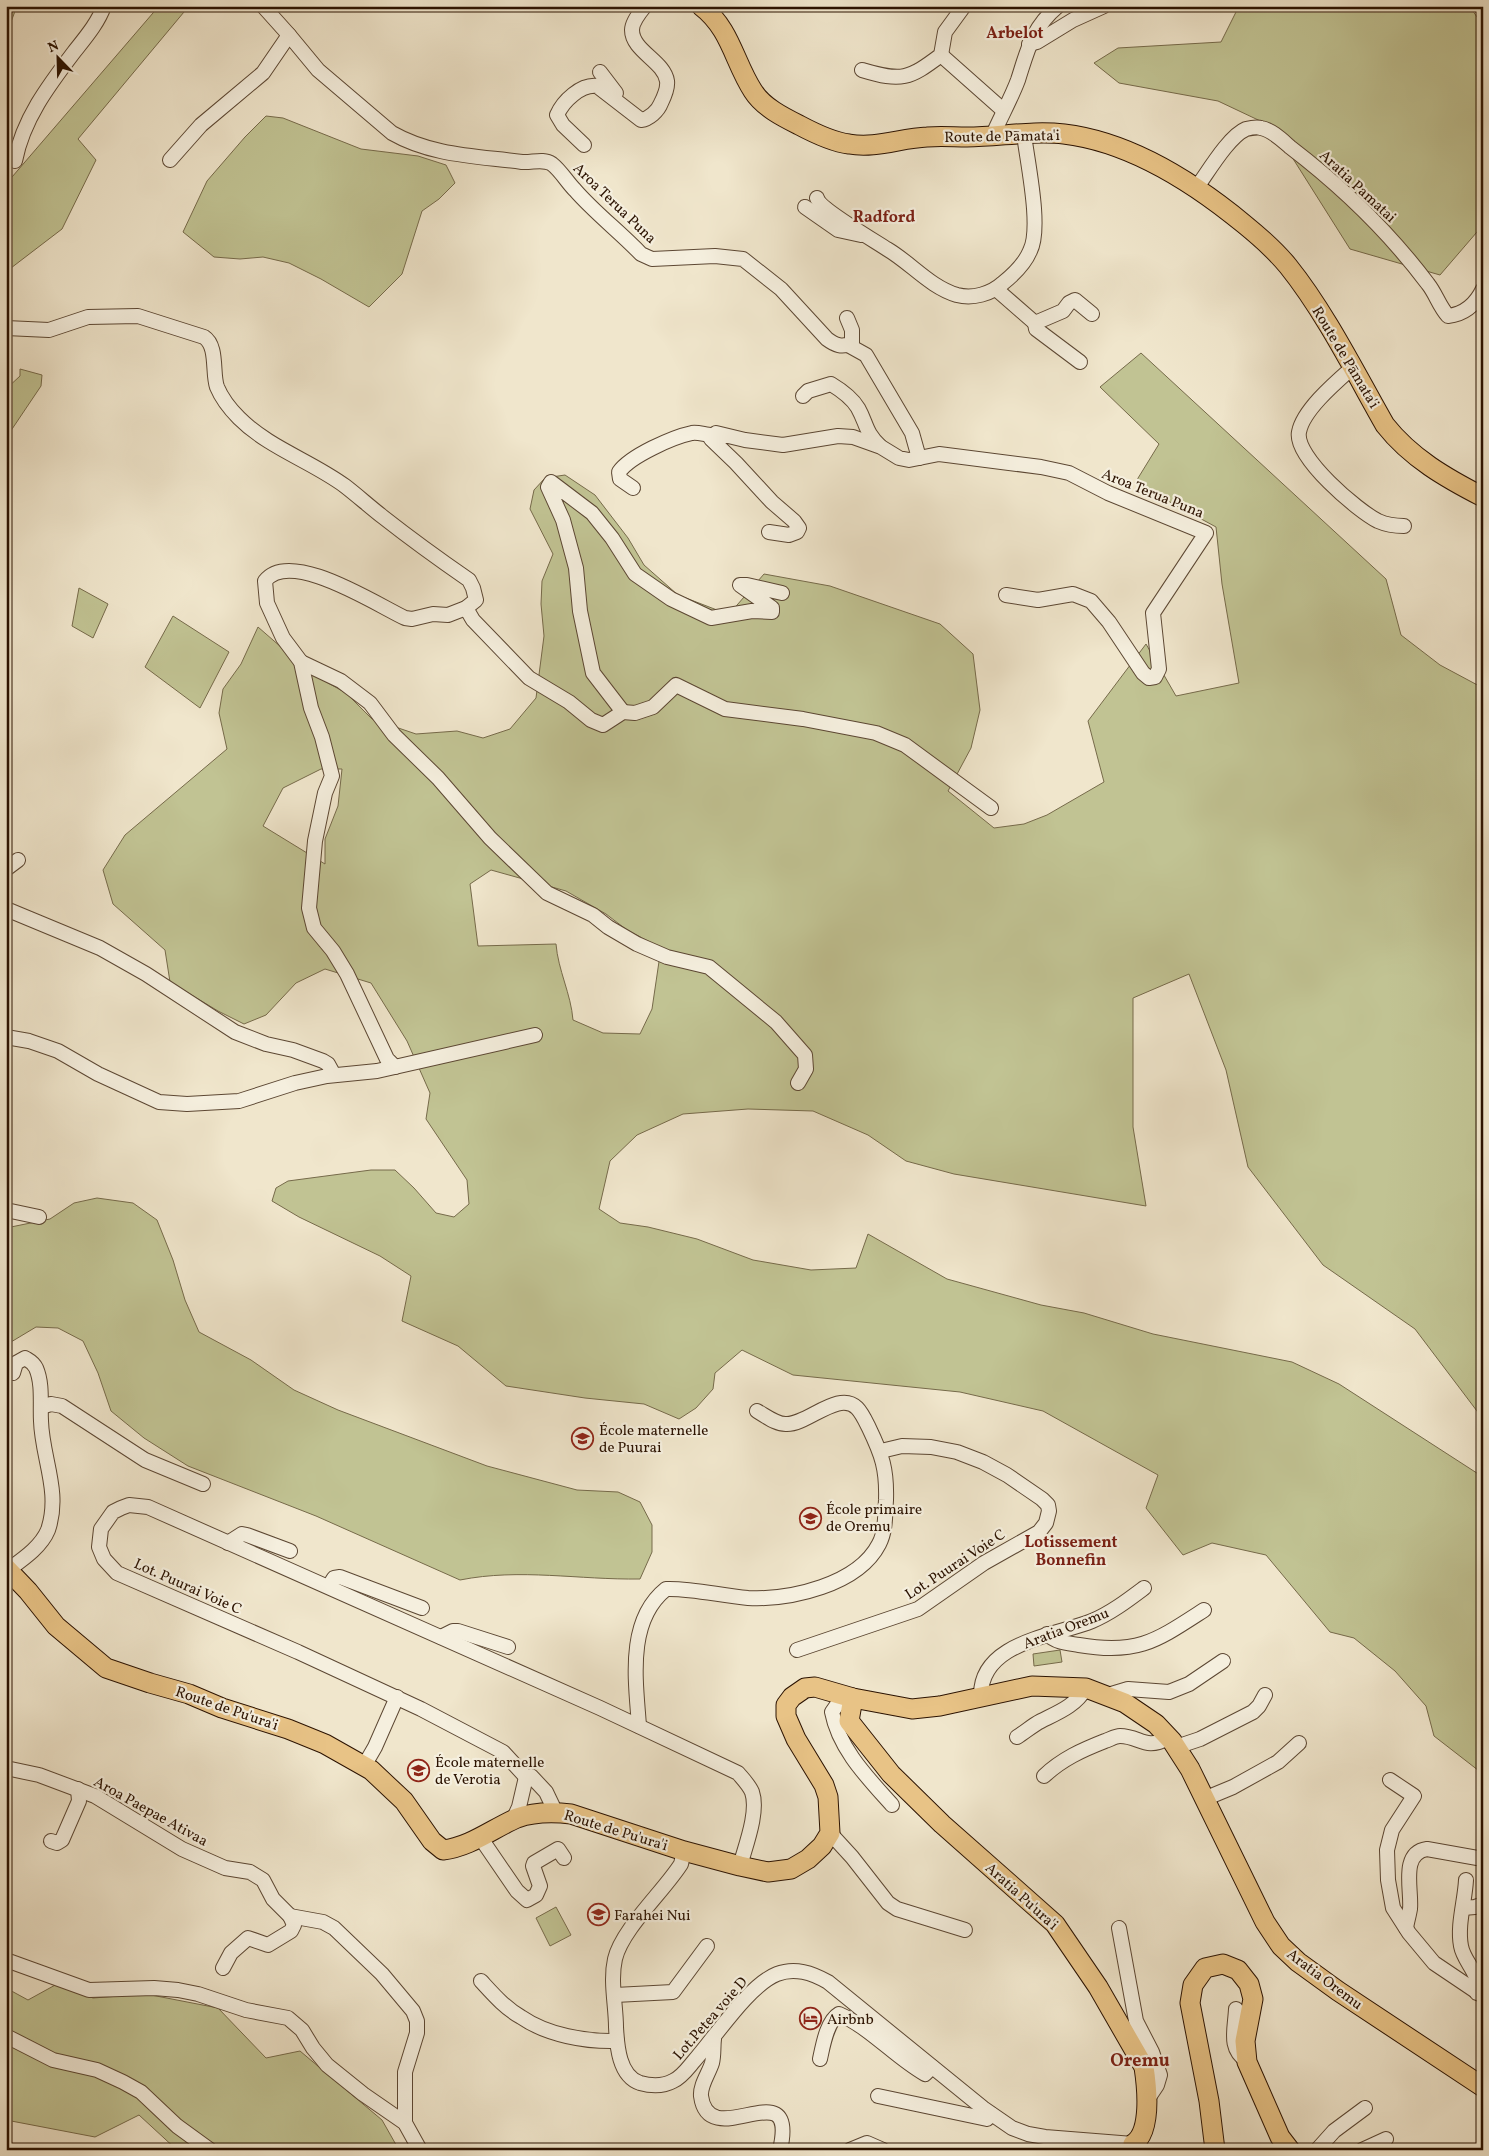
<svg xmlns="http://www.w3.org/2000/svg" width="1489" height="2156" viewBox="0 0 1489 2156" font-family="Vollkorn,serif">
<style>
.green{fill:#c1c393;stroke:#766a4a;fill-rule:evenodd}
.lines{fill:none;stroke-linecap:round;stroke-linejoin:round}
.minor-casing{stroke:#5c4733;stroke-width:16}
.major-casing{stroke:#2b1200;stroke-width:21}
.minor{stroke:#f5efde;stroke-width:14}
.major{stroke:#e8c386;stroke-width:19}
.labels{text-anchor:middle;stroke-width:4.5;stroke-linejoin:round;paint-order:stroke}
.street-label{font-size:15px;fill:#2b1200;stroke:#f5efde}
.poi-label{font-size:15px;fill:#2b1200;stroke:#f5efde;text-anchor:start}
.neighbourhood-label{font-size:16px;font-weight:bold;fill:#7a1f14;stroke:#f5efde}
.quarter-label{font-size:18px;font-weight:bold;fill:#7a1f14;stroke:#f5efde}
</style>
<rect width="100%" height="100%" fill="#f0e6cc"/>
<filter id="stains"><feTurbulence type="fractalNoise" baseFrequency=".004" numOctaves="4"/><feColorMatrix values="0 0 0 0 .2 0 0 0 0 .09 0 0 0 0 .02 0 0 0 .5 -.17"/></filter>
<radialGradient id="worn" r=".72"><stop offset=".6" stop-color="#630" stop-opacity="0"/><stop offset="1" stop-color="#630" stop-opacity=".3"/></radialGradient>
<g class="green">
<polygon points="6,6 17,6 6,35"/>
<polygon points="159,6 189,6 78,139 96,160 62,229 11,268 6,268 6,184"/>
<polygon points="1239,6 1469,6 1483,25 1483,225 1440,275 1350,249 1273,127 1218,101 1119,83 1094,63 1118,48 1221,42"/>
<polygon points="266,116 283,118 361,149 418,156 446,165 455,183 439,199 422,211 402,274 369,307 321,279 289,263 263,257 240,259 214,257 183,232 207,181 245,137"/>
<path d="M1141 353 1386 579 1401 635 1440 665 1483 688V1419L1415 1329 1323 1265 1248 1167 1226 1070 1189 974 1133 998V1127L1146 1206 954 1174 906 1161 868 1135 813 1111 748 1109 683 1114 637 1135 610 1161 599 1209 620 1223 648 1227 697 1239 753 1260 811 1270 856 1268 868 1234 947 1279 1041 1305 1084 1313 1153 1334 1292 1362 1339 1384 1483 1477V1774L1434 1736 1426 1706 1395 1671 1354 1638 1330 1632 1266 1555 1212 1543 1183 1555 1146 1508 1158 1475 1043 1411 960 1392 793 1375 742 1350 715 1373 713 1389 696 1408 679 1419 644 1404 585 1398 506 1386 458 1346 402 1321 411 1276 380 1256 299 1217 272 1201 276 1188 288 1181 371 1170H395L414 1188 436 1213 454 1217 469 1204 467 1180 426 1119 430 1093 407 1041 371 983 325 969 296 983 266 1015 244 1024 218 1011 170 982 165 950 113 904 103 870 125 835 227 749 219 713 223 689 241 664 258 627 312 674 346 693 372 719 416 734 457 731 483 738 510 729 536 698 544 636 541 604 542 581 553 554 530 509 534 490 545 478 565 475 595 495 628 538 644 565 678 595 717 610 731 612 764 574 830 586 940 624 973 654 980 710 971 748 948 791 994 828 1024 824 1047 815 1104 782 1088 721 1146 644 1176 696 1239 683 1222 584 1216 527 1135 483 1159 444 1100 387ZM321 769H342L338 806 325 839V864L263 826 283 788ZM491 870 566 891 606 914 627 930 661 948 652 1009 640 1034 603 1033 573 1020C571 994 558 970 556 944L478 946 470 884Z"/>
<polygon points="20,369 42,375 41,386 6,438 6,389 20,376"/>
<polygon points="79,588 108,604 93,638 72,626"/>
<polygon points="173,616 229,652 200,708 145,667"/>
<path d="M97 1198 133 1203 157 1220 173 1260 185 1300 199 1332 251 1360 294 1390 338 1410 487 1466 577 1490 618 1492 640 1502 652 1525V1552L640 1579C579 1580 520 1568 460 1580L316 1516 188 1466 144 1438 111 1411 98 1373 83 1341 58 1328 36 1327 6 1345V1228L50 1219 74 1203Z"/>
<polygon points="1060,1650 1062,1662 1034,1666 1033,1654"/>
<polygon points="556,1907 571,1935 550,1946 536,1918"/>
<polygon points="57,1984 93,1998 146,1994 218,2008 266,2058 300,2051 382,2120 399,2150 177,2150 139,2115 95,2137 6,2120 6,1988 28,2000"/>
</g>
<g class="lines">
<defs>
<g id="minor">
<path d="M289 35 318 70 392 133C432 156 478 156 522 162 532 163 543 158 552 164 561 171 567 182 575 190 595 213 620 232 641 254L652 259 715 256 743 259 781 289 827 339C835 345 842 348 852 343V330L847 318"/>
<polyline points="1029,44 1037,42 1073,20 1104,6"/>
<polyline points="941,55 1003,110"/>
<path d="M862 70C902 82 909 79 941 55L945 32 964 6"/>
<polyline points="600,72 616,93"/>
<path d="M992 137C1000 118 1011 99 1018 80 1028 49 1032 28 1058 6"/>
<path d="M584 145 563 125 557 115C563 101 581 84 597 86L641 120C649 119 658 111 661 103 664 97 668 88 667 81 664 61 632 51 632 30 632 22 640 12 645 6"/>
<polyline points="170,160 201,125 263,73 289,35 263,6"/>
<path d="M15 161C23 119 49 85 74 52 85 38 98 23 104 6"/>
<path d="M1197 187C1208 172 1229 136 1246 129 1250 128 1258 127 1261 128 1272 130 1282 140 1290 147 1341 186 1389 232 1428 284 1436 294 1439 306 1448 316 1465 314 1476 304 1483 289"/>
<path d="M817 198C820 209 875 241 887 249 911 263 930 287 957 295 973 299 991 294 1003 283 1013 275 1025 263 1030 251 1042 228 1027 161 1024 134"/>
<polyline points="805,207 838,230 861,235"/>
<polyline points="996,289 1035,323 1063,311 1069,303 1075,300 1092,314"/>
<polyline points="1035,323 1036,329 1080,362"/>
<path d="M6 328 49 330 88 317 138 316 204 337C218 346 212 373 217 387 222 399 231 410 239 418 269 448 311 461 345 486 358 496 370 507 383 517 411 539 440 560 469 580L473 588 476 600 466 608 448 615 433 614 412 619 405 618C377 605 290 548 265 581L267 603 283 638 301 662 311 708 322 737 332 776 325 793 315 841 309 908 314 928 333 951 347 974 387 1059 395 1067"/>
<polyline points="848,345 866,355 912,433 919,458"/>
<path d="M1353 367C1336 382 1303 410 1299 432 1294 457 1358 511 1378 521 1387 525 1395 526 1404 526"/>
<path d="M803 396 808 391 831 384C841 390 852 398 858 408 867 424 865 432 880 446"/>
<path d="M633 488 620 479 619 472C630 456 673 437 692 433 698 432 706 435 712 435"/>
<polyline points="769,532 789,535 797,532 799,528 794,521 772,502 736,463 711,439 712,436 716,433 745,440 783,445 838,436 853,437 881,447 899,458 909,460 939,454 1041,467 1069,473 1108,493 1206,533 1153,613 1159,669 1155,677 1149,678 1143,673 1109,622 1091,601 1073,594 1038,600 1006,595"/>
<polyline points="466,608 473,620 529,678 569,702 591,720 603,725 623,712 635,713 653,707 676,685 725,709 803,719 876,733 905,745 991,808"/>
<polyline points="301,662 341,681 370,703 394,735 438,778 490,838 547,893 593,915 608,927 637,944 667,957 709,967 776,1022 805,1055 806,1069 798,1083"/>
<polyline points="623,712 593,673 580,611 576,568 563,520 548,487 551,482 592,513 612,538 635,574 671,599 711,618 752,611 772,612 772,608 740,585 747,585 782,593"/>
<polyline points="6,869 18,860"/>
<polyline points="6,909 100,948 146,974 235,1032 266,1044 293,1050 323,1061 328,1064 334,1075"/>
<polyline points="6,1037 29,1041 58,1051 98,1074 159,1102 187,1104 239,1101 295,1083 327,1076 377,1071 535,1035"/>
<polyline points="6,1210 39,1217"/>
<polyline points="41,1407 51,1404 62,1406 145,1460 203,1484"/>
<polyline points="228,1543 242,1534 247,1535 290,1551"/>
<path d="M8 1570C23 1559 41 1547 48 1530 61 1492 42 1458 41 1421 40 1404 43 1384 36 1368 33 1362 30 1361 25 1358L16 1363 13 1373"/>
<polyline points="329,1586 334,1578 340,1577 422,1608"/>
<path d="M1047 1634C1057 1643 1067 1643 1079 1645 1138 1655 1156 1641 1204 1610"/>
<polyline points="441,1637 453,1631 458,1631 508,1647"/>
<polyline points="797,1650 918,1609 984,1563 1039,1532 1046,1523 1049,1511 1048,1505 1042,1499 1007,1475 983,1462 957,1452 931,1447 902,1446 881,1451"/>
<path d="M836 1693 839 1702 832 1712C839 1749 868 1778 892 1805"/>
<polyline points="1108,1695 1128,1689 1169,1692 1189,1684 1223,1661"/>
<path d="M981 1697C979 1642 1055 1636 1092 1621 1111 1613 1128 1600 1144 1588"/>
<path d="M639 1726C636 1682 626 1621 666 1589 693 1588 721 1596 748 1598 790 1600 858 1585 879 1544 886 1531 885 1514 886 1500 887 1469 882 1455 869 1428 866 1422 862 1413 857 1408 839 1390 808 1424 787 1424 777 1425 766 1416 757 1411"/>
<path d="M1017 1737C1025 1732 1033 1725 1041 1721 1059 1712 1075 1706 1086 1688"/>
<polyline points="1176,1747 1200,1739 1253,1712 1259,1706 1265,1695"/>
<polyline points="364,1766 375,1747 397,1697"/>
<polyline points="6,1768 39,1775 95,1796 182,1849 225,1868 250,1872 263,1880 273,1899 290,1916"/>
<path d="M1044 1776C1062 1759 1082 1750 1105 1741 1109 1740 1115 1736 1120 1736 1140 1736 1145 1751 1168 1738"/>
<polyline points="1390,1780 1414,1796 1392,1830 1387,1850 1388,1880 1393,1908 1409,1933 1434,1963 1483,1996"/>
<polyline points="1204,1799 1233,1787 1278,1762 1299,1743"/>
<path d="M556 1813 546 1792 531 1776 526 1777 503 1752 421 1709 298 1652 117 1573 104 1559 99 1547 101 1529 113 1512 121 1508 129 1505 148 1507 600 1708 738 1773C743 1779 749 1785 752 1792 759 1812 745 1847 740 1866"/>
<polyline points="513,1820 519,1807 526,1777"/>
<polyline points="830,1833 852,1857 888,1903 897,1909 965,1930"/>
<polyline points="480,1837 517,1891 527,1900 536,1895 540,1886 533,1866 534,1863 558,1849 564,1858"/>
<polyline points="51,1841 57,1843 62,1840 79,1801 78,1789"/>
<path d="M684 1851 681 1864C664 1891 622 1929 615 1959 610 1981 616 2006 616 2027 617 2046 619 2076 640 2083 651 2086 662 2087 673 2081 682 2077 688 2068 694 2061 716 2036 749 1985 777 1974 795 1967 812 1973 828 1982L983 2108 1012 2128 1028 2134 1045 2137 1133 2144"/>
<path d="M1466 1880C1465 1901 1457 1925 1461 1946 1464 1963 1481 1973 1477 1993"/>
<polyline points="1463,1908 1475,1907 1483,1904"/>
<polyline points="1119,1928 1136,2021 1152,2052 1160,2075 1157,2085 1147,2100"/>
<path d="M1406 1928C1407 1922 1409 1915 1410 1909 1412 1890 1400 1853 1427 1849L1483 1859"/>
<polyline points="6,1960 89,1990 154,1988 178,1990 198,1994 246,2010 288,2018 302,2030 313,2048 327,2065 363,2094 405,2123 420,2150"/>
<polyline points="223,1968 231,1953 248,1938 268,1945 291,1931 294,1925 290,1916 323,1922 334,1928 382,1974 413,2011 417,2021 417,2033 405,2072 405,2123"/>
<path d="M481 1981C493 1994 505 2008 521 2017 547 2035 586 2042 617 2041"/>
<polyline points="615,1995 673,1992 707,1946"/>
<path d="M1236 2009C1235 2030 1228 2049 1247 2061"/>
<polyline points="6,2036 53,2060 97,2070 123,2082 141,2092 177,2126 210,2150"/>
<path d="M714 2039C713 2047 714 2055 712 2063 709 2073 700 2085 701 2096 709 2156 799 2067 780 2150"/>
<path d="M820 2059C823 2045 827 2021 839 2014 871 2028 895 2057 925 2074L932 2067"/>
<polyline points="878,2096 987,2119 991,2114"/>
<polyline points="850,2150 867,2143 883,2150"/>
<polyline points="1317,2150 1334,2131 1365,2108"/>
<polyline points="1362,2150 1386,2139"/>
</g>
<g id="major">
<path d="M701 6C731 29 734 62 753 91 763 107 783 117 799 125 814 133 832 142 849 144 875 149 901 138 927 137 941 136 954 137 967 137 999 137 1032 130 1064 134 1131 142 1193 182 1244 224 1260 237 1275 250 1288 266 1325 312 1356 374 1385 425 1411 458 1446 478 1483 497"/>
<path d="M6 1568 28 1591 56 1626 106 1668 150 1683 189 1694 222 1708 288 1729 325 1744 371 1770 404 1801 432 1841 443 1850C470 1847 492 1829 517 1818 534 1812 553 1812 571 1814L684 1851 740 1866 768 1872 791 1869 808 1859 822 1846 830 1833 828 1797 824 1785 796 1739 786 1716V1705L792 1697 805 1688 815 1687 853 1698 912 1709 940 1706 1032 1686 1086 1688 1125 1703 1156 1724 1172 1741 1190 1769 1265 1922 1281 1946 1298 1962 1338 1991 1483 2087"/>
<path d="M853 1698 849 1721 891 1774 942 1824 1055 1924 1098 1987 1144 2067C1147 2087 1152 2132 1133 2144L1135 2150"/>
<polyline points="1215,2150 1209,2101 1190,2003 1193,1985 1205,1968 1223,1964 1238,1970 1249,1984 1253,1999 1245,2041 1247,2062 1280,2137 1290,2150"/>
</g>
</defs>
<use href="#minor" class="minor-casing"/>
<use href="#major" class="major-casing"/>
<use href="#minor" class="minor"/>
<use href="#major" class="major"/>
</g>
<defs>
<symbol id="school-ring" viewBox="-11 -11 22 22"><circle r="9.5" fill="#f5efde" stroke="#8f2418" stroke-width="1.5"/><path d="M0-5L7-2L0 1L-7-2ZM-4 1L0 2.5L4 1V4Q0 6-4 4Z" fill="#8f2418"/></symbol>
<symbol id="hotel-ring" viewBox="-11 -11 22 22"><circle r="9.5" fill="#f5efde" stroke="#8f2418" stroke-width="1.5"/><path d="M-6-4.5h1.5V1H6V5H4.5V3h-9V5H-6ZM-4 0a1.8 1.8 0 1 1 3.6 0ZM.5 0V-2.5h3Q6-2.5 6 0Z" fill="#8f2418"/></symbol>
</defs>
<g fill-rule="evenodd">
<use href="#school-ring" x="570" y="1426" width="25" height="25"/>
<use href="#school-ring" x="798" y="1506" width="25" height="25"/>
<use href="#school-ring" x="406" y="1758" width="25" height="25"/>
<use href="#school-ring" x="586" y="1902" width="25" height="25"/>
<use href="#hotel-ring" x="798" y="2006" width="25" height="25"/>
</g>
<g class="labels">
<g class="street-label">
<text transform="translate(1002 136) rotate(-1)" y="5">Route de Pāmata'i</text>
<text transform="translate(1358 186) rotate(43)" y="5">Aratia Pamatai</text>
<text transform="translate(615 203) rotate(44)" y="5">Aroa Terua Puna</text>
<text transform="translate(1346 357) rotate(59)" y="5">Route de Pāmata'i</text>
<text transform="translate(1153 493) rotate(22)" y="5">Aroa Terua Puna</text>
<text transform="translate(955 1564) rotate(-33)" y="5">Lot. Puurai Voie C</text>
<text transform="translate(188 1586) rotate(24)" y="5">Lot. Puurai Voie C</text>
<text transform="translate(1066 1628) rotate(-21)" y="5">Aratia Oremu</text>
<text transform="translate(227 1708) rotate(19)" y="5">Route de Pu'ura'i</text>
<text transform="translate(151 1811) rotate(29)" y="5">Aroa Paepae Ativaa</text>
<text transform="translate(616 1830) rotate(17)" y="5">Route de Pu'ura'i</text>
<text transform="translate(1022 1896) rotate(42)" y="5">Aratia Pu'ura'i</text>
<text transform="translate(1325 1979) rotate(37)" y="5">Aratia Oremu</text>
<text transform="translate(710 2018) rotate(-49)" y="5">Lot.Petea voie D</text>
</g>
<g class="poi-label">
<text x="599" y="1435">École maternelle<tspan x="599" dy="17">de Puurai</tspan></text>
<text x="826" y="1514">École primaire<tspan x="826" dy="17">de Oremu</tspan></text>
<text x="435" y="1767">École maternelle<tspan x="435" dy="17">de Verotia</tspan></text>
<text x="614" y="1920">Farahei Nui</text>
<text x="827" y="2024">Airbnb</text>
</g>
<g class="neighbourhood-label">
<text x="1015" y="38">Arbelot</text>
<text x="884" y="222">Radford</text>
<text x="1071" y="1547">Lotissement<tspan x="1071" dy="18">Bonnefin</tspan></text>
</g>
<g class="quarter-label">
<text x="1140" y="2066">Oremu</text>
</g>
</g>
<rect width="1489" height="2156" fill="none" stroke="#f0e6cc" stroke-width="25"/>
<rect x="8" y="8" width="1474" height="2141" fill="none" stroke="#2b1200" stroke-width="2.5"/>
<rect x="12" y="12" width="1464" height="2131" fill="none" stroke="#2b1200"/>
<g transform="translate(58 58) rotate(337)" stroke="#f5efde" stroke-width="4" paint-order="stroke">
<path d="M0-4L9 19L0 12L-9 19Z" fill="#2b1200"/>
<text y="-8" font-size="14" font-weight="bold" text-anchor="middle" fill="#2b1200">N</text>
</g>
<rect width="100%" height="100%" filter="url(#stains)"/>
<rect width="100%" height="100%" fill="url(#worn)"/>
</svg>
